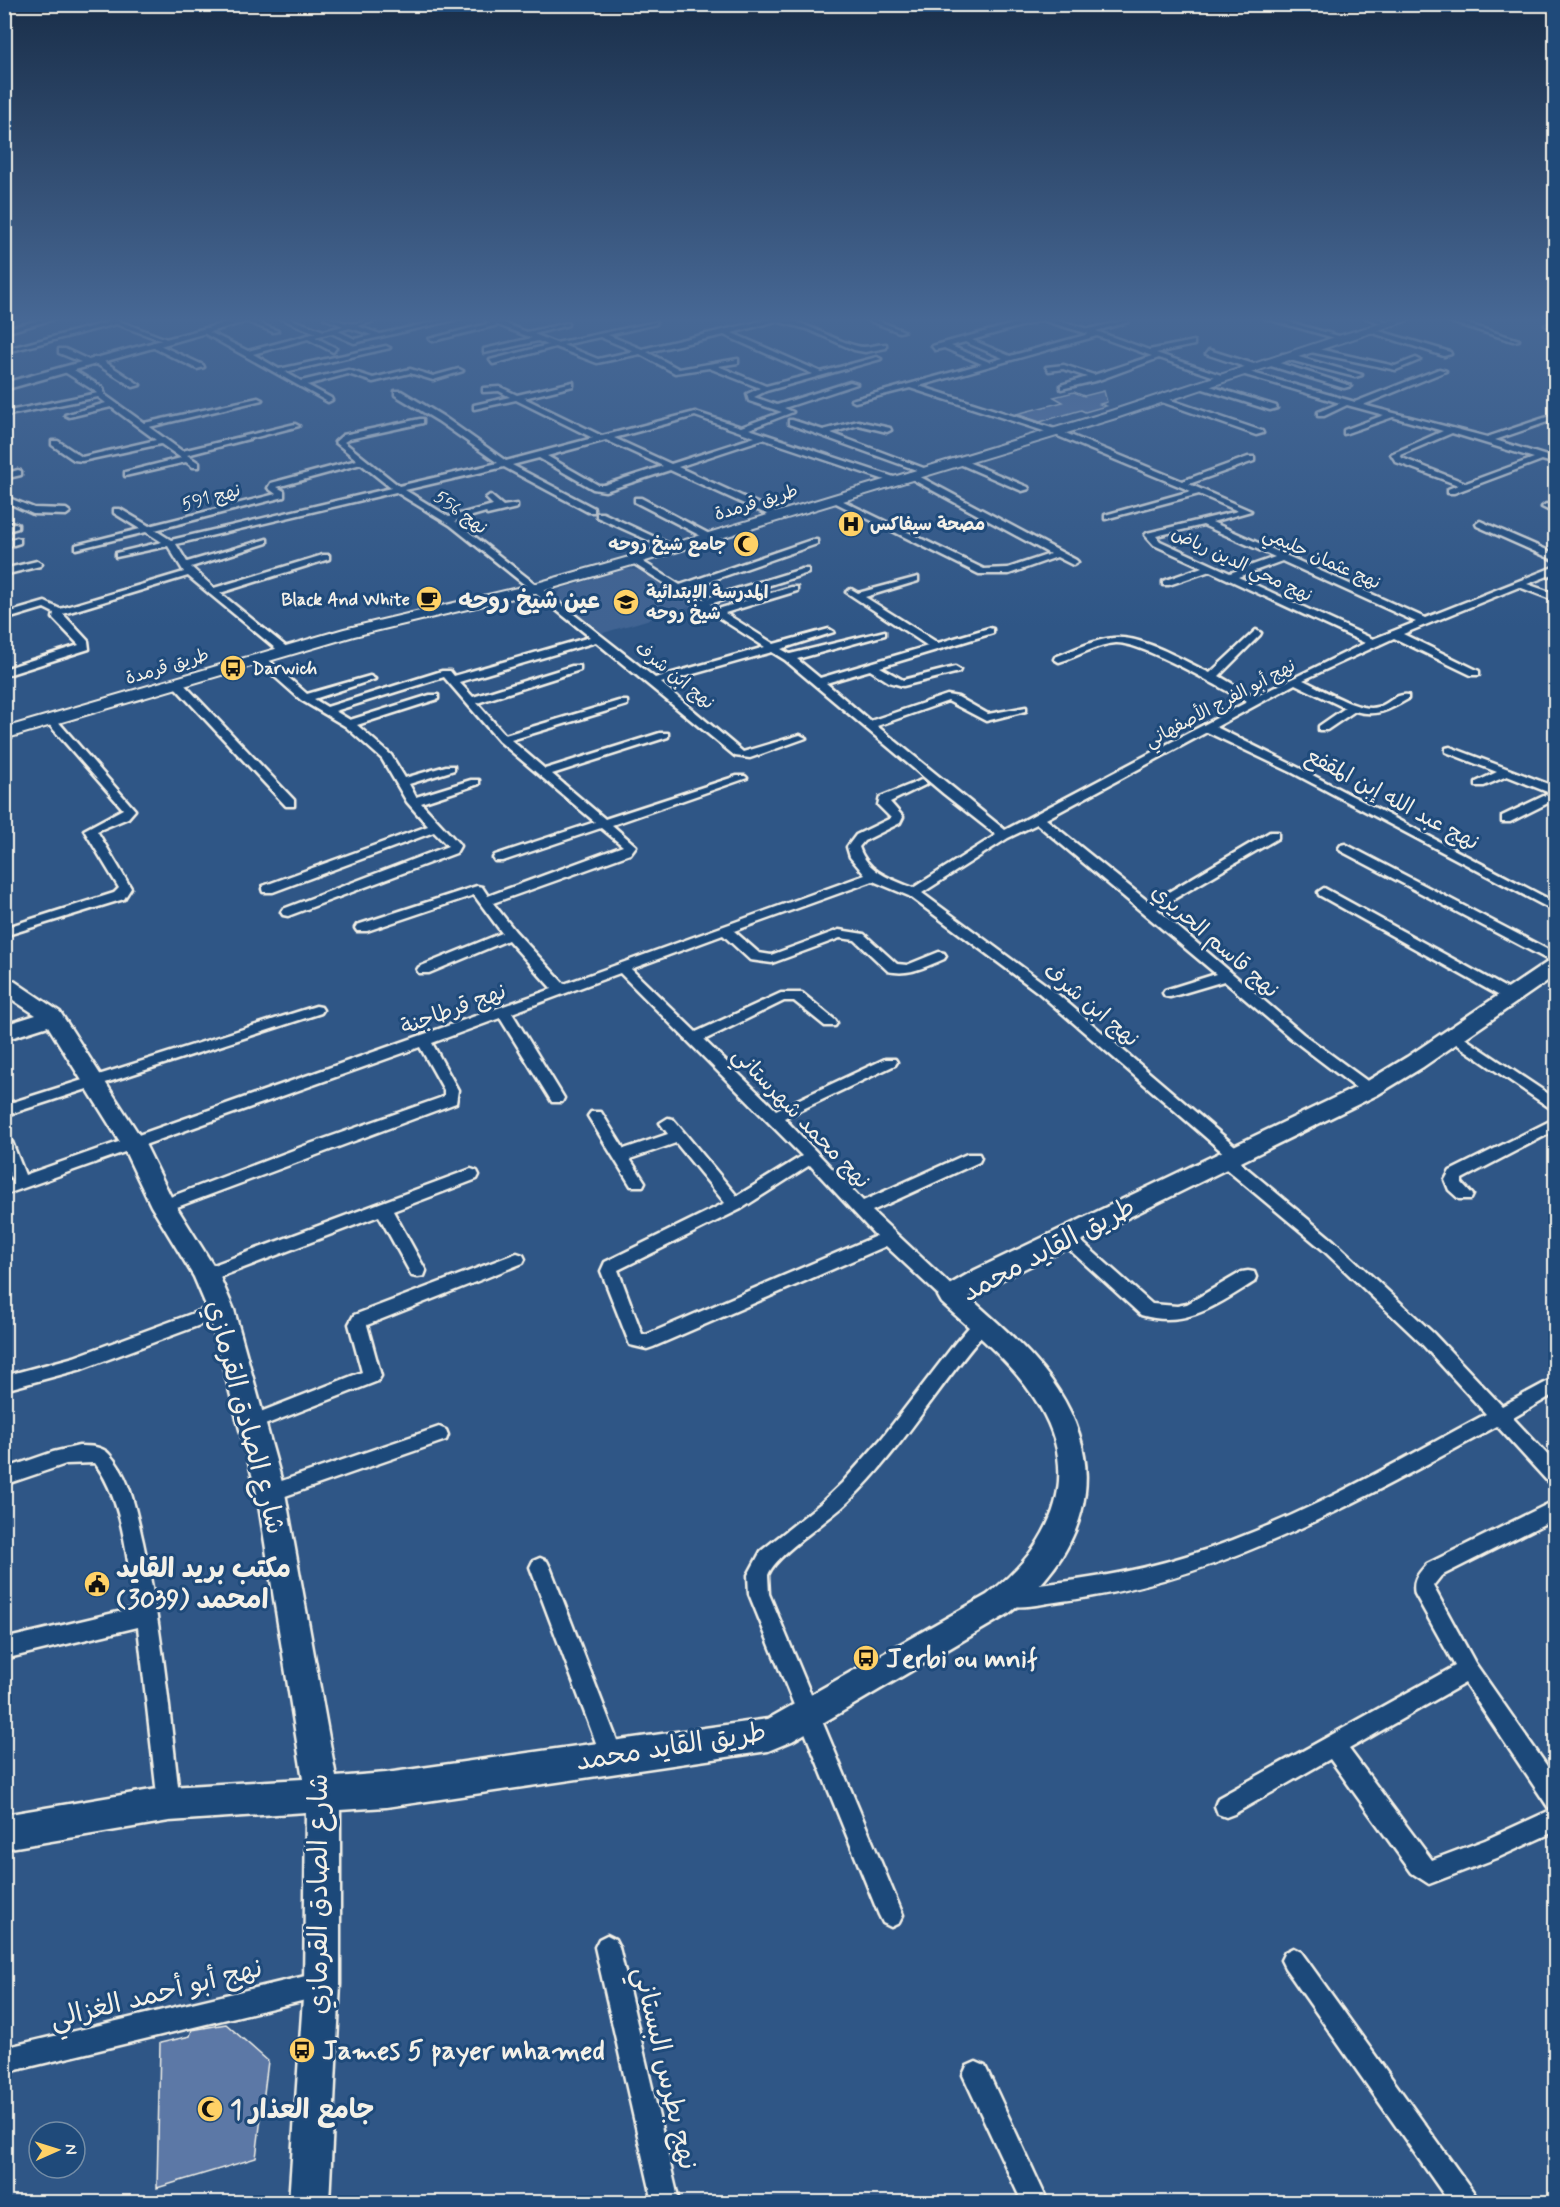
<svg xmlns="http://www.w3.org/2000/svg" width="1560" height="2207" viewBox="0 0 1560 2207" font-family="Mynerve,'Playpen Sans Arabic',sans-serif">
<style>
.built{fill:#406392}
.building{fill:#5b78a6;stroke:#f4f1e8;stroke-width:1.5}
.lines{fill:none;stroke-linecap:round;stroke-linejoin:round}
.street-casing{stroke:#f4f1e8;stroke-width:5}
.secondary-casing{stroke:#f4f1e8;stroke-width:5}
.primary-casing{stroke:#f4f1e8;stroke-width:4}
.street{fill:#1f4a7a;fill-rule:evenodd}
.secondary{fill:#1f4a7a;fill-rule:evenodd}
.primary{fill:#1f4a7a;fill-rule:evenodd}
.labels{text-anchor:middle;stroke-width:6;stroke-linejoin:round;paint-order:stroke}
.far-street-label{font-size:18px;fill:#f4f1e8;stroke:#1f4a7a}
.far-poi-label{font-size:18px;font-weight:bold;fill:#f4f1e8;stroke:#1f4a7a;text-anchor:start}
.street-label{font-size:22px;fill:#f4f1e8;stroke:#1f4a7a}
.far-district-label{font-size:24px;font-weight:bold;fill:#f4f1e8;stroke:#1f4a7a}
.near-street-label{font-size:27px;fill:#f4f1e8;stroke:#1f4a7a}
.near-poi-label{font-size:27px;font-weight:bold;fill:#f4f1e8;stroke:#1f4a7a;text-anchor:start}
</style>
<rect width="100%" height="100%" fill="#2f5686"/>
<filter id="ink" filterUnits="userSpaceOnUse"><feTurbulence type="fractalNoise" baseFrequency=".0167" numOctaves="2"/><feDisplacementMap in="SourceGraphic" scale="12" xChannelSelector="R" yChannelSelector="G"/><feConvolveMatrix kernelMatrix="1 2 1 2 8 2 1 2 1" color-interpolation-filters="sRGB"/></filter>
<g filter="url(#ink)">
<polygon class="built" points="626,569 647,571 697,605 603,633 556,599 561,589"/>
<g class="building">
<polygon points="1104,391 1107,402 1100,404 1106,406 1085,412 1081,410 1040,422 1016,414 1063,402 1054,397 1074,392 1084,396"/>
<polygon points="226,2024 268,2061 256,2158 157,2188 160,2043 190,2036 192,2030"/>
</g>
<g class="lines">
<defs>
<g id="street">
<polygon points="48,318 58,318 4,333 4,329"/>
<polygon points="105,318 111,318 172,341 166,342 116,324 11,351 7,349 109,322"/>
<path d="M279 318H288L324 331 343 326 324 318C333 318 340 322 349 323 359 325 373 318 384 318L358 326 380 334 452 318H463L354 343 331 333 315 337 336 348 333 352 308 339 253 354 279 369 386 346 390 348 285 372 301 381 348 370 373 378 410 369 433 376 459 369 463 371 433 380 410 373 373 382 348 374 307 385 331 398 332 400 328 402 200 331 205 330 248 351 316 333ZM350 328 372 335 355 339 338 331Z"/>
<path d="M482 318H491L527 332 568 323V325L534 334 556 343 656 322V324L608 335 642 349 774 318C801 318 829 339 857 346 867 349 876 344 886 344V348L865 352 854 350 807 329 776 321 732 333 821 372 877 357 881 359 766 391 754 397 777 405 850 382 857 384 784 408 793 412 749 429 897 478V482H891L763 439 678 467 781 514V518H775L670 470 605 491 593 489 539 458 512 465 594 508V512H588L504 467 405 490 449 517 493 505 486 498 490 495 503 506 517 504V508L487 515 486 512 455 521 655 678 765 647 631 562V558H637L680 585 811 540H817V544L687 589 703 599 802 569H808V573L710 604 718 609 791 587H797V591L725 613 774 644 829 629 834 632 781 649 790 654 885 631V635L797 659 820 678 928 646 846 592 851 589 858 593 918 577V581L865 597 938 643 989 628 993 629V633L880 667 903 680 955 667 960 670 959 672 903 686 889 682 870 670 826 683 870 721 947 695 958 697 988 714 1026 707V711L986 721 948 701 877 726 1005 830 1247 702C1221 688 1142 642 1116 643 1096 644 1078 657 1059 662L1054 659 1055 657C1074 650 1093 640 1113 638 1143 635 1183 661 1210 673L1256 630 1261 633 1260 635 1219 676 1255 697 1365 643 1210 571 1169 585H1163V581L1202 567 1154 545 1145 535 1147 533 1238 511 1199 494 1105 519V515L1191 491 1053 434 910 388 855 402 851 400 982 364 944 348 935 350 932 346 1036 318H1049L1088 329 1128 320V322L1096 331 1149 350 1194 341V345L1156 353 1224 376V380L1159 358 1099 380 1061 389V385L1087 377 1063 369 1049 371 1046 367 1064 365 1094 375 1152 356 1097 336 919 386 1058 430 1182 481 1248 457H1254V461L1189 484 1251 511 1212 522 1425 618 1556 566V573L1527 584 1556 594V601L1519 587 1403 634 1479 671V675H1471L1394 638 1303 680C1321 688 1359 713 1378 707 1389 704 1396 693 1408 695V699C1389 710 1377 717 1355 711L1327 730H1319V726L1345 708 1295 684 1216 727 1301 769 1556 903V912L1293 773 1207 732 1046 819 1150 903 1270 832H1278V838L1157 909 1303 1034 1374 1086 1376 1090 1374 1094H1364L1293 1040 1224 981 1170 997 1165 996 1163 993 1165 990 1216 974 1037 824 1008 838 922 893 1049 987 1241 1151 1244 1155 1237 1160 1334 1241 1433 1333 1502 1406 1556 1377V1393L1513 1418 1556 1464V1485L1549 1483 1497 1426C1359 1501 1220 1581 1062 1601 1045 1603 1020 1610 1004 1604L1001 1597 1004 1590 1011 1588C1070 1582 1129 1574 1186 1556 1291 1524 1389 1466 1486 1414L1421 1343 1322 1249 1220 1164 1218 1160 1220 1156 1226 1155 1039 993 909 896 873 881 734 931 759 953 771 955 839 930 864 934 897 964 907 965 939 952 944 953 946 956 944 959C925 967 909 976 888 971L855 940 840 938 772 963 750 960 723 935 631 969 696 1032 781 993H802L835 1020 837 1023 835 1026H825L794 1001H784L704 1040 776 1110 885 1059H895L897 1062 895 1065 784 1118 863 1201 967 1154H979L981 1158 979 1162 872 1211 957 1291 960 1296 957 1301 951 1303 945 1301 886 1246 653 1347 647 1349 630 1345 601 1271 605 1262 725 1203 676 1143 630 1159 645 1182 643 1186H631L588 1116 591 1112H601L624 1149 668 1134 660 1123 668 1118 673 1119 737 1196 802 1156 620 973 512 1013 564 1098 562 1102H552L500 1018 432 1043 458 1090 456 1103 169 1210H157L155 1206 157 1202 304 1146 440 1098 444 1096V1090L420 1047 4 1195V1183L12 1180 4 1163V1137L12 1142 25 1175 552 989 508 940 429 973H419L417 970 419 967 502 933 474 895 367 931H357L355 928 357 925 477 886 482 887 488 896 623 846 601 828 503 861H495L493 858 495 855 595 822 499 741 444 677 335 711 350 720 430 695H438V699L357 725 391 755 405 778 446 766H454V770L409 784 416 797 471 780H479V784L421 803 458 843 460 846 456 853 288 916 283 915 281 912 283 909 448 846 434 832 273 892H263L262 889 263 886 428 826 407 802 382 759 345 726 301 700 256 660V656H264L307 694 370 676 375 679 314 699 327 707 442 671H450L454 676 590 637 450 525 396 492 176 544 187 562 267 539V543L191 567 214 588 323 555H329V559L220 593 289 649V653H281L188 576 63 614 88 641 89 649 4 676V669L79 645 53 618 54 613 44 608 4 620V614L45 602 60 609 184 572 168 546 116 557V553L162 542 146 532 76 549V545L140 529 114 513V509H120L149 526 276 494 268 488 271 483 357 460 335 442 343 435 420 419H423V423L349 439 344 442 399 486 498 463 438 421 395 395V391H401L444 417 506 461 593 438 516 400 474 409V405L510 397 499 391 483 392V388L500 387 517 395 573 382V386L524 398 602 436 695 412 741 427 782 412 749 401 747 394 760 388 709 368 675 373 640 354 597 363 555 347 493 364 490 360 548 345 538 341 484 353V349L532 338 498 325 433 341 429 339 491 323ZM1042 320 1089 334 1010 356 972 340ZM724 335 813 374 766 386 718 366 738 363V359L679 369 647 352ZM600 337 634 351 598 359 563 345ZM965 342 1003 358 989 362 951 346ZM695 416 755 437 671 464 614 438ZM606 440 663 466 604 485H598L547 456ZM361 464 391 488 171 540 155 530 284 497V491L277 487ZM1203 525 1275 557 1230 573 1160 541 1156 536ZM1282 561 1416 622 1373 639 1238 577ZM596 642 735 756 750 758 806 738 800 735 743 752 661 683 772 652 785 660 944 794 996 835 913 888C891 879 867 872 859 847L864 841 900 823 903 817 890 802 927 784 921 780 917 782 880 797 878 805 891 818 856 835 847 847 850 857 865 875 564 984 515 931 493 903 630 854 636 846 612 825 747 778 745 776H737L605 819 552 774 668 737V733H660L545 769 511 740 627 705V701H619L505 735 477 703 580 670V666H572L473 697 459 682ZM810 1165 876 1236 646 1335 642 1334 618 1270 741 1209Z"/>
<polygon points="862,318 871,318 904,331 899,332"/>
<polygon points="1264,318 1274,318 1346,338 1342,340"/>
<polygon points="1366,318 1376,318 1393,324 1390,326"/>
<polygon points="1438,318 1448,318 1519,340 1513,341"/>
<polygon points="245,319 249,319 278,331 273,332 245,321"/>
<polygon points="1556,321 1556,325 1548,327 1545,325"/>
<polygon points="1369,328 1450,352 1451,354 1444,356 1367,331"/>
<polygon points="153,342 203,365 204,367 197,369 150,346"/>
<polygon points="1309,347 1395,366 1416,358 1420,360 1396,370 1306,351"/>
<polygon points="59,349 65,349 93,362 86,364 59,353"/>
<polygon points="1209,350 1257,365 1258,367 1251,369 1206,354"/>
<polygon points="1282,354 1288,354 1362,375 1355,377 1282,358"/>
<polygon points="93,358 99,358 140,385 133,387 93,362"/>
<polygon points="1264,360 1270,360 1351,386 1344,388 1264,364"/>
<polygon points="63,367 69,367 103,388 105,395 144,423 258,398 262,400 149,427 182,451 295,424 299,426 187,455 199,463 199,467 193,467 186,462 125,476 125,472 181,458 161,444 82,461 74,460 52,445 52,441 58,441 82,457 156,440 111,407 69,417 65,415 106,403 98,397 4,416 4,412 98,393 63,371"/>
<path d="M1439 369 1446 371 1363 405 1487 437 1556 414V419L1495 440 1556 459V464L1542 460 1454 493H1448V489L1458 485 1396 462 1391 454 1443 431 1393 417 1344 434V430L1384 415 1347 405 1324 416H1318V412L1340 403 1235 372 1242 370 1355 402ZM1452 433 1534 458 1466 483 1402 458 1400 455Z"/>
<polygon points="1200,383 1276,406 1277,408 1270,410 1197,387 1196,385"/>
<polygon points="1162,397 1262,431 1263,433 1256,435 1159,401 1158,399"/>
<polygon points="792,420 823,430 858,421 890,428 891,430 887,432 858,425 831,433 929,470 922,472 789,424 789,420"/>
<polygon points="958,458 1028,487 1029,489 1022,491 955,462 954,460"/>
<polygon points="18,470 21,471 21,475 4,479 4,474"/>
<polygon points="911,472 1076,560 1078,562 1073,565 1057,557 1009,574 979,574 828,499 835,497 984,569 1008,568 1050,554 908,477 908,473"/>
<polygon points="4,496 34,508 66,509 70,512 66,515 33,514 4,501"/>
<polygon points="635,498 641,498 715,537 707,539 635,502"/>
<polygon points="1546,504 1556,508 1556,514 1542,507"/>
<polygon points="597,513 603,513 678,548 670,550 597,517"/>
<polygon points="1480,521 1556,554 1556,561 1477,526 1476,524"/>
<polygon points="15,523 18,524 18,528 4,532 4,526"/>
<polygon points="17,538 20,539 20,543 4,548 4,542"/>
<polygon points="37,561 42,564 40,566 4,575 4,569"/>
<polygon points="177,680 181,681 294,800 294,806 286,806 173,685 173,681"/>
<polygon points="51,717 55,718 135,810 128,818 97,831 131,888 124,899 4,936 4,928 114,893 119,888 84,830 123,809 47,722 47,718"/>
<polygon points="1450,747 1556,787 1556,799 1510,822 1502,822 1502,816 1550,793 1507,776 1484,786 1476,786 1476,782 1497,772 1446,752 1446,748"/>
<polygon points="1345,844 1556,954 1556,964 1341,851 1339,848 1341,845"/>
<polygon points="1324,888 1515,993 1517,996 1515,999 1505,999 1319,895 1318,892"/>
<polygon points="316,1006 321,1007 323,1010 321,1013 4,1116 4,1105"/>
<polygon points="1454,1031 1556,1099 1556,1112 1449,1039 1447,1036 1449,1033"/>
<polygon points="1556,1118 1556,1130 1462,1179 1462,1183 1473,1195 1471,1199 1459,1199 1449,1190 1445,1180 1450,1171"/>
<polygon points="471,1169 477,1171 479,1175 477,1179 393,1211 426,1271 424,1276 418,1277 412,1276 379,1216 212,1280 206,1281 200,1280 198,1275 200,1270"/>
<path d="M1066 1231 1072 1233 1152 1304 1177 1306 1187 1304 1242 1272 1248 1271 1254 1272 1256 1277 1254 1282C1218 1304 1186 1329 1141 1315L1060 1241 1058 1237 1060 1233Z"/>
<polygon points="517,1253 523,1255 525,1259 523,1263 367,1325 381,1376 378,1381 257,1428 251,1431 245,1428 242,1423 245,1418 362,1372 349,1324 354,1315"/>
<polygon points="221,1303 227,1305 230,1310 227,1315 82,1369 4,1390 4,1376 74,1357"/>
<path d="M982 1317 988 1319 991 1324 988 1329C939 1384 902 1450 849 1501 830 1520 776 1554 768 1575L769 1594 903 1915 899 1923 891 1927 883 1923 879 1915 749 1594 748 1575 761 1551 820 1504 842 1483 882 1438 956 1342 976 1319Z"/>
<polygon points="439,1427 446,1430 448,1435 446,1440 271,1501 264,1499 261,1493 264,1487"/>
<path d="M79 1446C89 1446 102 1446 109 1454 131 1477 136 1513 143 1542 162 1628 170 1716 180 1804L177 1812 169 1815 161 1812 158 1804 138 1627 4 1659V1639L135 1608C127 1560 124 1503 95 1463L66 1464 4 1485V1469L53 1452Z"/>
<path d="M1556 1500V1518L1441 1576 1433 1586 1475 1663 1556 1779V1831L1497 1858 1429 1884 1412 1873 1330 1759 1234 1814 1226 1817 1218 1814 1215 1806 1218 1798 1455 1666 1415 1594C1412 1580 1418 1574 1427 1564ZM1465 1683 1548 1807 1553 1809 1485 1840 1432 1860 1349 1749Z"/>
<polygon points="540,1558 547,1561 550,1567 623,1756 620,1764 612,1767 604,1764 601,1756 530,1567 533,1561"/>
<polygon points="607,1935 615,1939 619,1947 679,2202 653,2202 595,1947 599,1939"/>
<polygon points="1293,1948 1301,1952 1474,2193 1478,2202 1449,2202 1285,1968 1281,1960 1285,1952"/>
<polygon points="322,1972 331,1975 334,1984 331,1993 322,1996 4,2073 4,2048"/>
<polygon points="976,2062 985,2066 1048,2202 1022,2202 963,2075 967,2066"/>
</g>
<g id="secondary">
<polygon points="243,318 259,318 4,390 4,383"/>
<path d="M1556 959V975L1423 1067 1377 1095 993 1284 969 1297C1001 1326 1035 1354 1058 1390 1112 1474 1083 1556 1008 1614L792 1741 768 1751 386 1807 340 1810V1984L329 2202H289L304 1984 306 1812 169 1821 4 1849V1815L169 1787 303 1779 257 1493 208 1310 194 1277 151 1206 122 1145 48 1026 4 1040V1025L36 1015 4 994V978L11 979 60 1012 145 1144 174 1203 219 1275 234 1310 285 1493 336 1777 386 1773 768 1719 987 1595C1049 1548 1083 1480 1040 1407 1016 1366 976 1334 942 1303L938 1296 942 1289 975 1270 1361 1085 1407 1057 1549 961Z"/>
</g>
<polygon id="primary" points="1399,318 1415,318 1116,418 639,563 539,592 354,636 4,739 4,728 344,629 530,585 629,557 1108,412 1338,336"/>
</defs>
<use href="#street" class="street-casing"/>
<use href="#secondary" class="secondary-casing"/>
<use href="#primary" class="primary-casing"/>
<use href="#street" class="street"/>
<use href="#secondary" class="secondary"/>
<use href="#primary" class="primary"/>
</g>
</g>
<linearGradient id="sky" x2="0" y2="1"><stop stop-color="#1a2f4a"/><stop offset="0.51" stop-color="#476895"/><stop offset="1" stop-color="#476895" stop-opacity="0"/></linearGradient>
<rect width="1560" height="627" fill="url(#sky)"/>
<defs>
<symbol id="hospital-disc" viewBox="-11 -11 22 22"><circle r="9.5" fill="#ffd166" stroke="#1f4a7a"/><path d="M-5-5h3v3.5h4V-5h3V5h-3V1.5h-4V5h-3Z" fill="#111"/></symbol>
<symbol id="mosque-disc" viewBox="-11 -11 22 22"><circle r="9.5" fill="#ffd166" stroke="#1f4a7a"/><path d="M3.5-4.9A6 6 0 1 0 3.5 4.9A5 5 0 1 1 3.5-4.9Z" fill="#111"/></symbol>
<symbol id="cafe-disc" viewBox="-11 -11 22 22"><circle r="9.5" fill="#ffd166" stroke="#1f4a7a"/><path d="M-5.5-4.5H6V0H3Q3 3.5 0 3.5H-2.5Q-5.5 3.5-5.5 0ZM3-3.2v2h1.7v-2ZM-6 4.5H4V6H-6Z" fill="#111"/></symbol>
<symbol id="school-disc" viewBox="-11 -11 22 22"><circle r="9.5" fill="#ffd166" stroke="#1f4a7a"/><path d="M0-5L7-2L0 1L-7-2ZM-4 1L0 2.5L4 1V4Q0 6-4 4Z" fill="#111"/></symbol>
<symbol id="bus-disc" viewBox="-11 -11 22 22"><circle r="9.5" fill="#ffd166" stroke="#1f4a7a"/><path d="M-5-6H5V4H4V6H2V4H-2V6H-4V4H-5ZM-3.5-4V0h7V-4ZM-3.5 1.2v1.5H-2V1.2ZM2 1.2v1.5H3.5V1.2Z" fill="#111"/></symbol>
<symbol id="civic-disc" viewBox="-11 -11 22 22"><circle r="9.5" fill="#ffd166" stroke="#1f4a7a"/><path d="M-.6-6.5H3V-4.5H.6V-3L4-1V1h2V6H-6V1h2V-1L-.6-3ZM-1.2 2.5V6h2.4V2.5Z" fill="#111"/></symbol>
</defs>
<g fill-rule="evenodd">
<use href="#hospital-disc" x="836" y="509" width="30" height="30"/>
<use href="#mosque-disc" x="731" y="529" width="30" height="30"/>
<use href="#cafe-disc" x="414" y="584" width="30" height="30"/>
<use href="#school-disc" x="611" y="587" width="30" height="30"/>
<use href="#bus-disc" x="218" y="653" width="30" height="30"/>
<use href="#civic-disc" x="82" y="1569" width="30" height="30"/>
<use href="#bus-disc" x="851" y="1643" width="30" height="30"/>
<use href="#bus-disc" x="287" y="2035" width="30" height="30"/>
<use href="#mosque-disc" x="195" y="2094" width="30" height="30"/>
</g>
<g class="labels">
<g class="far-street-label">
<text transform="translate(211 497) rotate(-15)" y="6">نهج 591</text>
<text transform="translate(756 502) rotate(-17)" y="6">طريق قرمدة</text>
<text transform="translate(461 512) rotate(36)" y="6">نهج 556</text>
<text transform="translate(1322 558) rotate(24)" y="6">نهج عثمان حليمي</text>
<text transform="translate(1242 564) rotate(25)" y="6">نهج محي الدين رياض</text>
<text transform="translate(167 666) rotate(-17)" y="6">طريق قرمدة</text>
<text transform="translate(675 675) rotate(39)" y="6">نهج ابن شرف</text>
<text transform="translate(1220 703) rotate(-28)" y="6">نهج أبو الفرج الأصفهاني</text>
</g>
<g class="far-poi-label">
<text x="870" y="530">مصحة سيفاكس</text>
<text x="726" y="550" text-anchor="end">جامع شيخ روحه</text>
<text x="646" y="598">المدرسة الإبتدائية<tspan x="646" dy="21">شيخ روحه</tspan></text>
<text x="410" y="605" text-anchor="end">Black And White</text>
<text x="252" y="674">Darwich</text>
</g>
<g class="street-label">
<text transform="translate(1393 798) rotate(28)" y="8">نهج عبد الله إبن المقفع</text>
<text transform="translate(1216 940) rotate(41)" y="8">نهج قاسم الحريري</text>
<text transform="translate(1092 1004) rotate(40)" y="8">نهج ابن شرف</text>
<text transform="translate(453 1008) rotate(-20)" y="8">نهج قرطاجنة</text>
<text transform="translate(802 1117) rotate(46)" y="8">نهج محمد شهرستاني</text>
</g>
<g class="far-district-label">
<text x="529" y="608">عين شيخ روحه</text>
</g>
<g class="near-street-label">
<text transform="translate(1048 1249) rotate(-28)" y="9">طريق القايد محمد</text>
<text transform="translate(246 1417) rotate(75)" y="9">شارع الصادق القرمازي</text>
<text transform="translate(671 1746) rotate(-9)" y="9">طريق القايد محمد</text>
<text transform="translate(318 1894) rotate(-90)" y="9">شارع الصادق القرمازي</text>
<text transform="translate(156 1993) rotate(-14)" y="9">نهج أبو أحمد الغزالي</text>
<text transform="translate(666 2068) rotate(77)" y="9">نهج بطرس البستاني</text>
</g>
<g class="near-poi-label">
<text x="116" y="1577">مكتب بريد القايد<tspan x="116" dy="31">امحمد (3039)</tspan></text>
<text x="886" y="1667">Jerbi ou mnif</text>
<text x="322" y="2059">James 5 payer mhamed</text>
<text x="230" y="2118">جامع العذار 1</text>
</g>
</g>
<rect width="1560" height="2207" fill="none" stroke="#1f4a7a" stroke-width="24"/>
<rect x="12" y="12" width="1536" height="2183" fill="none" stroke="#f4f1e8" stroke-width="2" filter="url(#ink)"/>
<g transform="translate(57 2150) rotate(87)"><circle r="28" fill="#1f4a7a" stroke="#748da6" stroke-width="1.5"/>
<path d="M0-4.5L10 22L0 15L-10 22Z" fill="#ffd166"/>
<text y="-9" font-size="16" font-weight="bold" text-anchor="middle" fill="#f4f1e8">N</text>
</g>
</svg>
